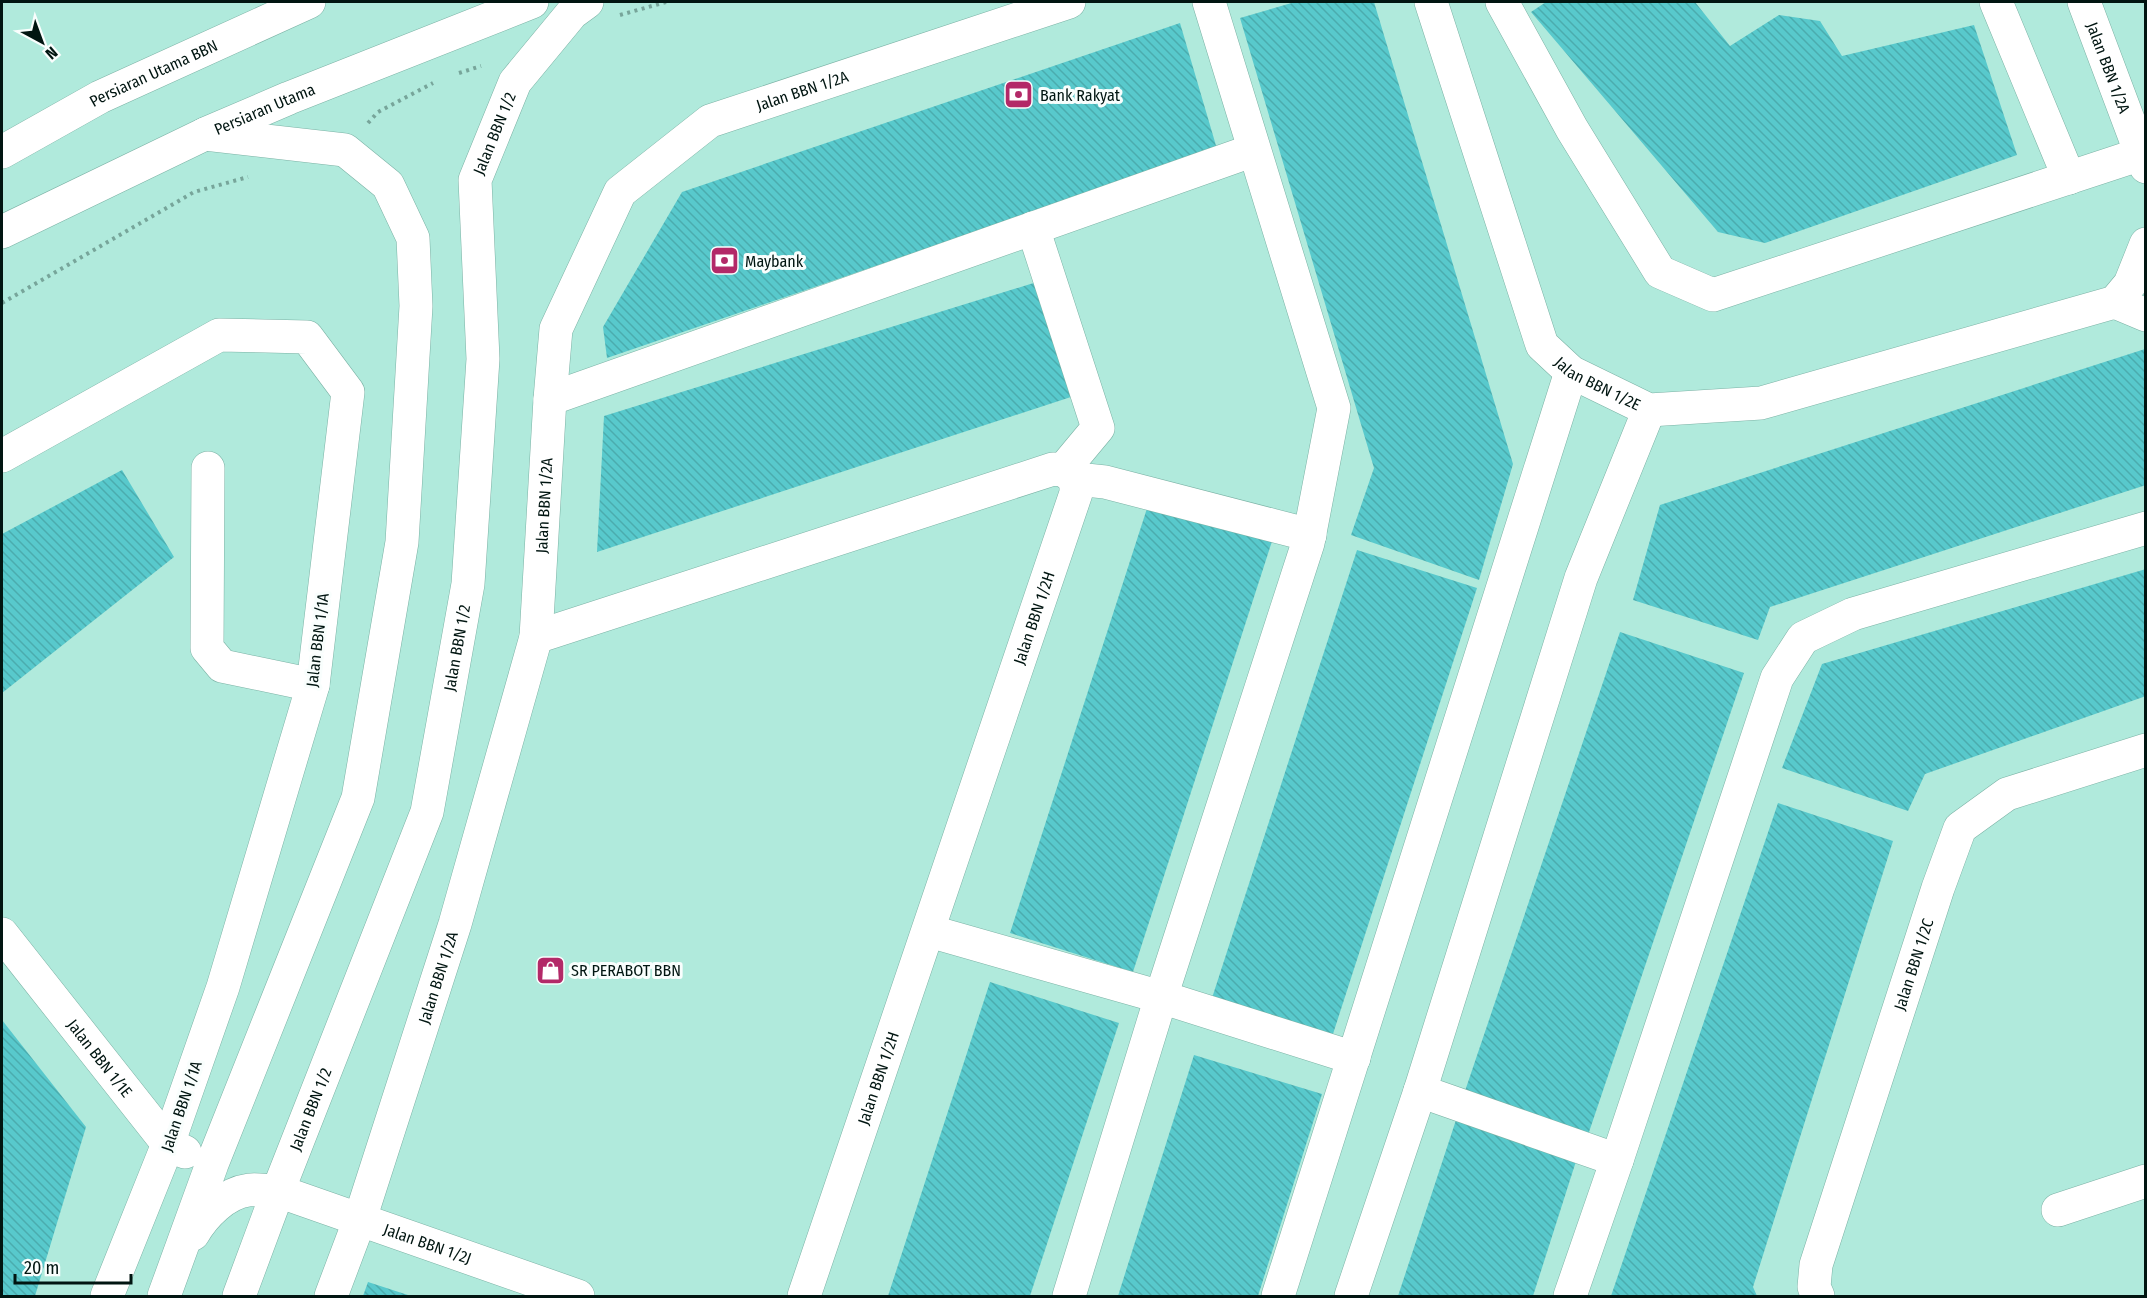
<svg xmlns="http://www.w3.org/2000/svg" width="2147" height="1298" viewBox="0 0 2147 1298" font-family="'Fira Sans Condensed',sans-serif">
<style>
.building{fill:url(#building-back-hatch)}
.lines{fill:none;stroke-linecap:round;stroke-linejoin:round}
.minor-casing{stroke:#7bb2a5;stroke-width:34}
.major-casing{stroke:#7bb2a5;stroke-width:34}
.path{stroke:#77a59a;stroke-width:4;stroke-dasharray:3 4.5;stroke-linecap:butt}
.minor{stroke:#fff;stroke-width:33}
.major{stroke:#fff;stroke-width:33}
.labels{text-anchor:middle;stroke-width:6;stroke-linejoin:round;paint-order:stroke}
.street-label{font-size:16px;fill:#011511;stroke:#f9fefd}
.poi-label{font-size:16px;fill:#011511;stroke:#f9fefd;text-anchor:start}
</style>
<defs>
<pattern id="building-back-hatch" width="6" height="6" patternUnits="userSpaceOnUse" patternTransform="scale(1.5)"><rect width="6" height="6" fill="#58c9cc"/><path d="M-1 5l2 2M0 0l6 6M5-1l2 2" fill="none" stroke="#4bacae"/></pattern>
</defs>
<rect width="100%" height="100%" fill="#b0eadc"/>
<g class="building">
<polygon points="1295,2 1374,2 1513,464 1479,580 1351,535 1374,468 1240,18"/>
<polygon points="1546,2 1695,2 1730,46 1779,15 1820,21 1842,56 1974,25 2017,155 1765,243 1718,232 1531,12"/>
<polygon points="1180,23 1217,149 607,358 603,327 682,192"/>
<polygon points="1040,281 1074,396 597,552 604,416"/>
<polygon points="2145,349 2146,485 1770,607 1758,640 1633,600 1660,505"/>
<polygon points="122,470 174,557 2,693 2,534"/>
<polygon points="1151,496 1274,535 1133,972 1010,933"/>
<polygon points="1357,550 1477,588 1332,1037 1212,998"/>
<polygon points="2146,569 2146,696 1925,774 1908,811 1782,768 1822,664"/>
<polygon points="1620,632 1744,673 1588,1135 1464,1094"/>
<polygon points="1778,803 1893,841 1753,1287 1757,1296 1611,1296"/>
<polygon points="990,982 1119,1023 1030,1296 888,1296"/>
<polygon points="2,1020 86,1127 35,1296 2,1296"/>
<polygon points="1194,1055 1322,1094 1258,1296 1118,1296"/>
<polygon points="1457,1117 1578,1155 1533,1296 1398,1296"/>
<polygon points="368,1282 411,1296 363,1296"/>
</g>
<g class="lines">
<defs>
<g id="minor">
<path id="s1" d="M1431 2 1542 345 1571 372 1649 410 1761 403 2115 302 2130 284 2146 244"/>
<polyline points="1502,2 1572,129 1660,272 1713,295 2141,154"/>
<polyline points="1996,2 2069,178"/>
<path id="s2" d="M2084 2 2146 167"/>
<polyline points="1033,228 1098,428 1063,470"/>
<polyline points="2115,302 2146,315"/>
<polyline points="550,399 1254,150"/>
<polyline points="2,456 219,335 307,337 348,392 313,685 223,987 168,1144 107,1296"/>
<polyline points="208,468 207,648 222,666 313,685"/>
<polyline points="1076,479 1105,482 1310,535"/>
<polyline points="536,637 1053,469 1063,470 1076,479"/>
<polyline points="929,931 1161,997 1354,1058"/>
<path id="s3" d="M2 934 168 1144 185 1152"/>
<polyline points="1420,1091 1617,1160"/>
<polyline points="2058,1210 2146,1181"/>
<path id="s4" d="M193 1234C204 1215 225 1193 249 1190 258 1189 268 1191 278 1191L578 1296"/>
<polyline points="164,1296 212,1164 358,798 402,542 416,306 413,238 388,185 345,150 205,134"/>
<path id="s5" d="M239 1296 278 1191 427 812 468 584 483 359 475 180 515 82 572 13 587 2"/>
<path id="s6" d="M331 1296 360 1219 455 924 536 637 550 399 556 329 620 192 710 121 1069 2"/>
<path id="s7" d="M804 1296 1076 493V479"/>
<polyline points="1069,1296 1161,997 1308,543 1334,408 1209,2"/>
<polyline points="1278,1296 1571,372"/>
<polyline points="1351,1296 1420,1091 1581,578 1649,410"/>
<polyline points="1570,1296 1617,1160 1777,678 1803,638 1853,614 2146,528"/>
<path id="s8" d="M1818 1296 1814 1287 1816 1265 1938 888 1960 828 2007 794 2146 750"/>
</g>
<g id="major">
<path id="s9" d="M2 152 100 97 309 2"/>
<path id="s10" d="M2 232 205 134 289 98 532 2"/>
</g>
</defs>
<use href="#minor" class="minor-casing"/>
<use href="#major" class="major-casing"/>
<g class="path">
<polyline points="620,15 666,2"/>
<polyline points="459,73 481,66"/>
<polyline points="368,123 378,112 433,83"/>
<polyline points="2,303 194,192 248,177"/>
</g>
<use href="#minor" class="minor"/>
<use href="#major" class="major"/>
</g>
<defs>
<symbol id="bank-square" viewBox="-11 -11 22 22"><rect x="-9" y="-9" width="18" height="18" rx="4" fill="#b32968" stroke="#f9fefd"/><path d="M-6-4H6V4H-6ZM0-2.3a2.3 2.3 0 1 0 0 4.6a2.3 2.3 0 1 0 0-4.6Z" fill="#fff"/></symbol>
<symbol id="shop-square" viewBox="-11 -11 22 22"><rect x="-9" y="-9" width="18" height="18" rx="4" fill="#b32968" stroke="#f9fefd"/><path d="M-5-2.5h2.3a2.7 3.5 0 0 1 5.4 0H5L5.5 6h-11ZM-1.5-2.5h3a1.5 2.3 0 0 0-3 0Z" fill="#fff"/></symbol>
</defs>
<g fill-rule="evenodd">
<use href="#bank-square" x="1002" y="78" width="33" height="33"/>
<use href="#bank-square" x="708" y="244" width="33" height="33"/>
<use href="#shop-square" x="534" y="954" width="33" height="33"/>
</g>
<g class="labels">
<g class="street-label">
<text dy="6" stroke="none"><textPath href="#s2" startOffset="70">Jalan BBN 1/2A</textPath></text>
<text dy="6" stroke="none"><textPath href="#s9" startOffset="171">Persiaran Utama BBN</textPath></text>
<text dy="6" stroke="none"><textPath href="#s6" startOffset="1362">Jalan BBN 1/2A</textPath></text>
<text dy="6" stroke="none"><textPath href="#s10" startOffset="290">Persiaran Utama</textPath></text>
<text dy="6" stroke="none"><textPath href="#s5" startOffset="1206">Jalan BBN 1/2</textPath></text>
<text dy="6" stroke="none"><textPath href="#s1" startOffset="429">Jalan BBN 1/2E</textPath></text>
<text dy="6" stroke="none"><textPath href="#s6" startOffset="822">Jalan BBN 1/2A</textPath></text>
<text dy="6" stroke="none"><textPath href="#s7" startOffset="716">Jalan BBN 1/2H</textPath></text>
<text transform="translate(317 640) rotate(-83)" y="6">Jalan BBN 1/1A</text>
<text dy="6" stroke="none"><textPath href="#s5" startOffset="686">Jalan BBN 1/2</textPath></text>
<text dy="6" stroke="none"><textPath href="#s8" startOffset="348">Jalan BBN 1/2C</textPath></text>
<text dy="6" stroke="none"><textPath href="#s6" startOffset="336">Jalan BBN 1/2A</textPath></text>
<text dy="6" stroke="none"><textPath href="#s3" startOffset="158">Jalan BBN 1/1E</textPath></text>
<text dy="6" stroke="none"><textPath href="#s7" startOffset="230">Jalan BBN 1/2H</textPath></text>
<text transform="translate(181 1106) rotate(-71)" y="6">Jalan BBN 1/1A</text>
<text dy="6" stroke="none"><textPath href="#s5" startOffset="200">Jalan BBN 1/2</textPath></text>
<text dy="6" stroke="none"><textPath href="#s4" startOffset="261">Jalan BBN 1/2J</textPath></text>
</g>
<g class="poi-label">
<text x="1040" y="101">Bank Rakyat</text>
<text x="745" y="267">Maybank</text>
<text x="571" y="976">SR PERABOT BBN</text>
</g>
</g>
<rect width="2147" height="1298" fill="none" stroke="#011511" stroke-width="6"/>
<g transform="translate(42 42) rotate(139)" stroke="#f9fefd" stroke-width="4.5" paint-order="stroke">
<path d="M0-4.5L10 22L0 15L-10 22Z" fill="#011511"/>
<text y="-9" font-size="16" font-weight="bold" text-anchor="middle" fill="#011511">N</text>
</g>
<path d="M15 1274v9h116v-9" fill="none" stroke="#011511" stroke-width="3"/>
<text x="24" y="1274" font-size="18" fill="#011511" stroke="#f9fefd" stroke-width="4.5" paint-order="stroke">20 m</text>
</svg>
